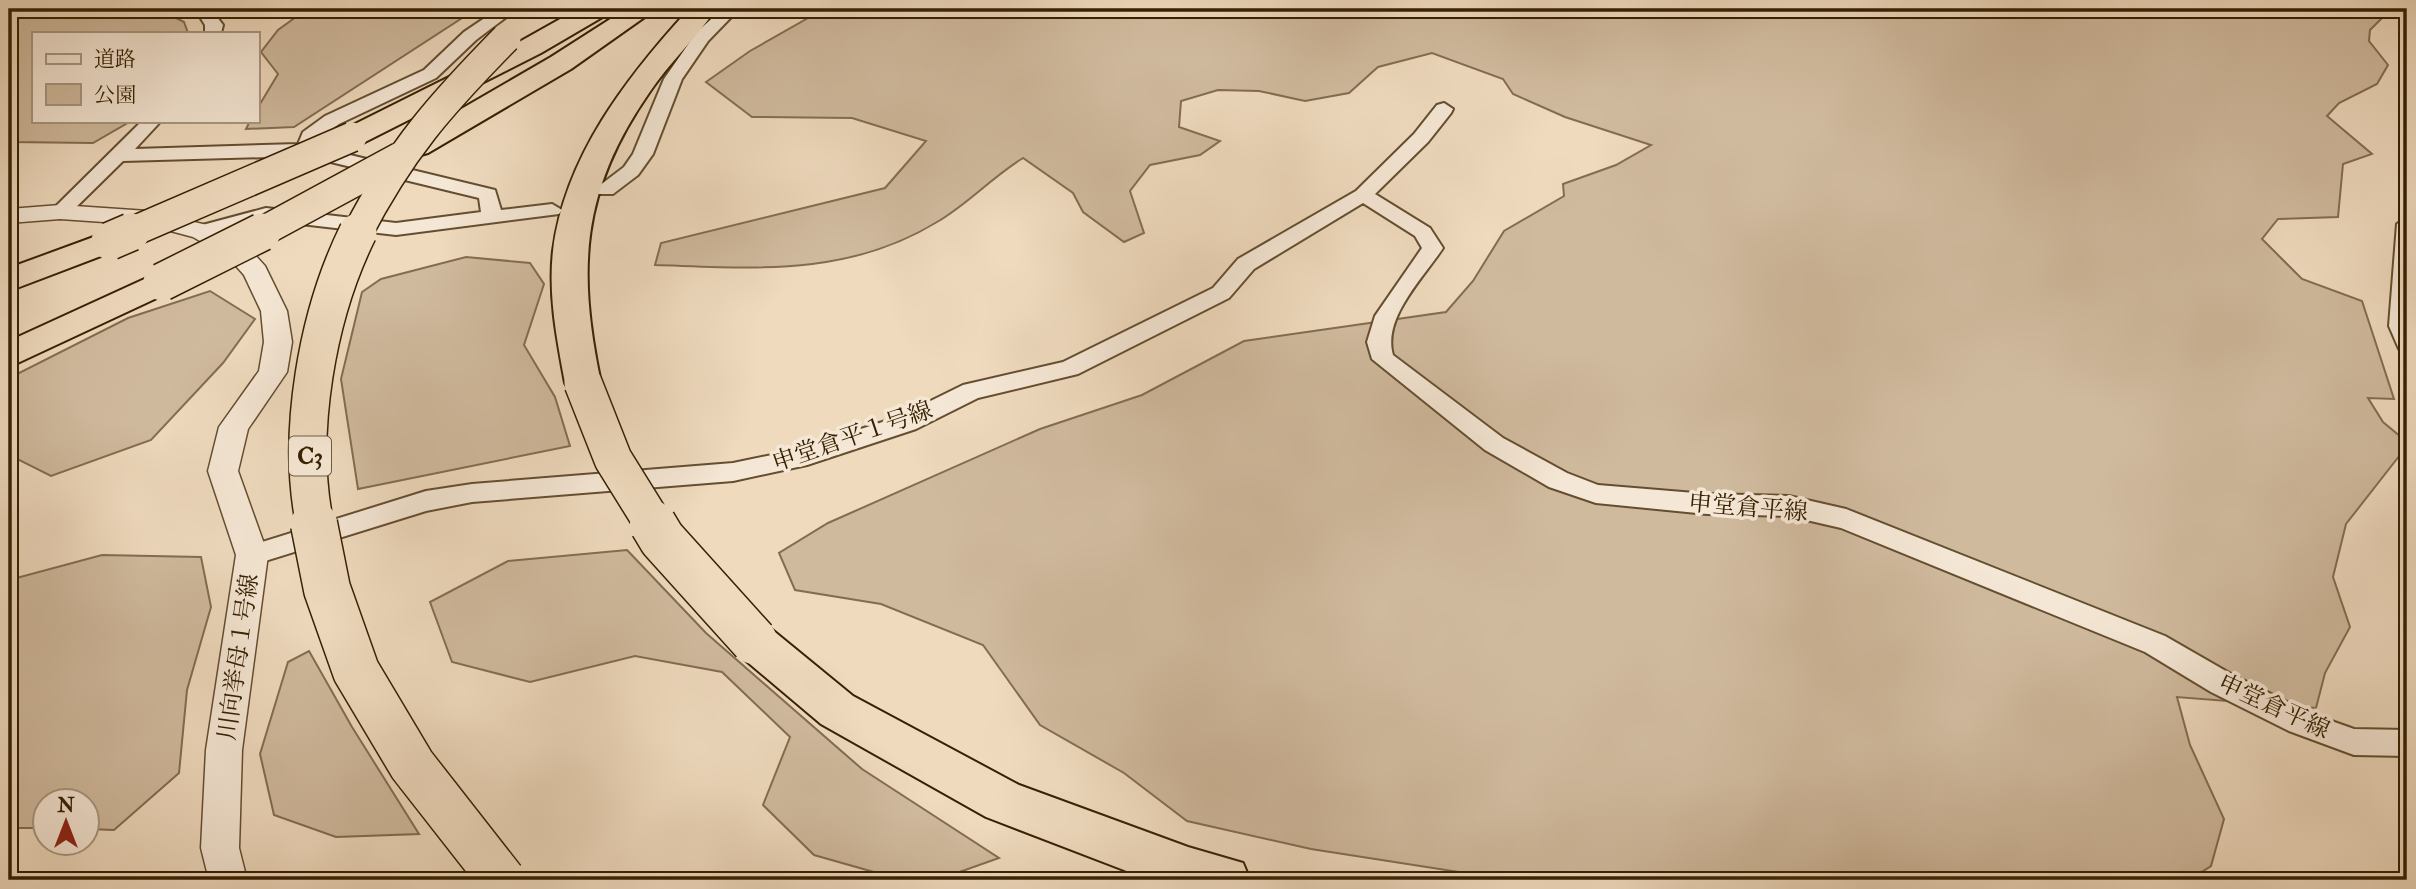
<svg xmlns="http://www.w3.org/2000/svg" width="2416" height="889" viewBox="0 0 2416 889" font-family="'IM FELL Double Pica','Noto Serif JP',serif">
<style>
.green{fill:#d0ba9e;stroke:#836d50;stroke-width:2}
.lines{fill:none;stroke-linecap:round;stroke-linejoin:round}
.minor-casing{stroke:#644e30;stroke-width:4}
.tertiary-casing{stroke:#644e30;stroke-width:3}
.motorway-casing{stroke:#362001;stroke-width:4}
.minor{fill:#f5e7d5;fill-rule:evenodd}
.tertiary{fill:#f5e7d5;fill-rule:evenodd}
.motorway{fill:#efdabe;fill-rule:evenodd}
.motorway-bridge-far2-casing{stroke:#362001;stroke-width:32;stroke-linecap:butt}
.motorway-bridge-far1-casing{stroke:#362001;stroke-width:40;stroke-linecap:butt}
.motorway-bridge-casing{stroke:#362001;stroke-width:49;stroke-linecap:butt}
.motorway-bridge-far2{stroke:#efdabe;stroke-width:29}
.motorway-bridge-far1{stroke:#efdabe;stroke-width:37}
.motorway-bridge{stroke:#efdabe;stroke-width:46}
.labels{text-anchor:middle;stroke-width:7;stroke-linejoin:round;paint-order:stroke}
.shield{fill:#f5e7d5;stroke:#6f5c41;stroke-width:2}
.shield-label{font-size:23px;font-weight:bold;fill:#362001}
.street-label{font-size:24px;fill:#362001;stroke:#f5e7d5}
</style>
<rect width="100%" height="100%" fill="#efdabe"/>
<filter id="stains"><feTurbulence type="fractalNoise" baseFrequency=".00286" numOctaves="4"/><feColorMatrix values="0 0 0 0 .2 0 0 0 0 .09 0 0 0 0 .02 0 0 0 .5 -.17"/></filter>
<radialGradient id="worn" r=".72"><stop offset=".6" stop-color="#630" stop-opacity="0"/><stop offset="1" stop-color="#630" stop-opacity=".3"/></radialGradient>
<g class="green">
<polygon points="9,9 159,9 184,22 188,33 33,33 33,121 131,121 93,143 9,142"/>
<polygon points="307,9 476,9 294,127 246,129 250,121 257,121 257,109 278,74 261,52 278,30"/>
<path d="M824 9H2398L2385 15 2370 30 2369 41 2388 65 2377 84 2339 103 2327 116 2372 154 2343 164 2338 217 2278 219 2262 239 2302 279 2362 301 2394 399 2368 398 2383 422 2407 442V446L2346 524 2333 577 2350 627 2325 673 2316 708 2177 697 2190 745 2224 819 2211 866 2189 880H1510L1311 849 1187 821 1124 773 1040 725 983 645 881 604 795 590 779 553 828 523 1040 429 1142 395 1244 341 1446 312 1473 281 1504 231 1564 196 1563 184 1616 165 1651 145 1565 117 1513 94 1503 79 1432 53 1378 67 1349 93 1305 101 1259 91 1218 90 1181 101 1179 127 1220 141 1200 155 1150 165 1130 191 1144 233 1124 242 1083 212 1073 193 1023 158C992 177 968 204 937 222 847 277 755 268 655 265L661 243 885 188 926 141 852 118 752 117 706 82 750 51Z"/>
<polygon points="466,257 530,263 544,284 524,345 555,397 570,446 358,489 341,379 362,292 381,279"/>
<polygon points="210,291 255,319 223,363 151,440 51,476 9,455 9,378 128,318"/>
<polygon points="627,550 706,633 862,769 999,858 937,880 902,880 814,855 763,805 790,737 722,672 635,656 530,682 452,662 430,602 508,561"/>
<polygon points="102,555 201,557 211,607 187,690 179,773 114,830 88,829 88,802 46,802 45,828 9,828 9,580"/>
<polygon points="309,651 352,727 419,834 336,837 274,815 260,754 288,662"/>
</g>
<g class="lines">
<defs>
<g id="minor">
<polygon points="195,9 211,9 223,25 221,33 205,33 205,25"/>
<polygon points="498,9 517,9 476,40 436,78 339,124 319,138 317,147 495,190 501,210 552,204 562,210 559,214 396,235 266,220 202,237 195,235 192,231 195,227 266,208 396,223 481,212 479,198 306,156 123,161 67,216 60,218 50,212 142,121 161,121 135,149 298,144 303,132 325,116 424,70 464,32"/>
<polygon points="722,9 739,9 708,41 682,79 653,154 638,175 613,194 599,194 596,190 599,186 624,167 633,154 664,79 696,33"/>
<path d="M1444 103 1453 109 1451 113 1428 142 1375 194 1430 228 1443 248C1424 277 1382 318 1393 355L1503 438 1567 473 1598 485 1707 494 1789 496 1846 509 2165 636 2231 674 2309 713 2354 729 2407 730V756L2354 755 2289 731 2211 692 2145 652 1841 528 1789 516 1707 514 1596 503 1549 487 1485 450 1372 359 1367 342 1375 316 1422 248 1415 236 1363 203 1254 269 1229 298 1078 374 978 398 916 429 807 465 733 481 472 502 426 511 252 565 243 562 239 555 243 548 426 491 472 484 733 463 796 450 898 417 963 385 1063 362 1213 288 1238 259 1356 191 1414 134 1437 105Z"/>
<polygon points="2407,218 2407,352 2399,349 2389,326 2397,224"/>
</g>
<polygon id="tertiary" points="60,205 148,211 211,226 246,245 265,266 287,311 292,342 287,372 248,429 238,471 268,555 242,750 239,848 247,880 209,880 201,848 206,750 236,555 208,471 219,427 259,371 264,342 261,311 244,275 228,257 193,237 148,225 60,219 9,223 9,209"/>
<g id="motorway">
<polygon points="578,9 610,9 606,15 541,53 363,143 352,146 341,143 337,137 341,131 521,41"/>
<polygon points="626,9 656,9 571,69 428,153 417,156 406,153 402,147 406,141 551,57"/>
<path d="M689 9H716C696 38 669 63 649 93 581 191 577 269 601 383L596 392 583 396 570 392 565 383C557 340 548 295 553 251 565 156 627 77 689 9Z"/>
<polygon points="110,231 122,234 126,241 122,248 9,291 9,268"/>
<polygon points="162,271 174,274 179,282 174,290 9,367 9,341"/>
<polygon points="754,623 770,628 853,696 1019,785 1188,847 1243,863 1250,880 1150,880 986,817 821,724 738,654 732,641 738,628"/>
</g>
</defs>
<use href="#minor" class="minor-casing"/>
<use href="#tertiary" class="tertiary-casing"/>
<use href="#motorway" class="motorway-casing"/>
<use href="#minor" class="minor"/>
<use href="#tertiary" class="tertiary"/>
<use href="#motorway" class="motorway"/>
<defs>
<g id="motorway-bridge-far2">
<polyline points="127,234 352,137"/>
<polyline points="258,234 400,157"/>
<path d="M357 234C400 150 441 104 506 38"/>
</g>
<g id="motorway-bridge-far1">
<polyline points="110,241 131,232"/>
<polyline points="162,282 262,232"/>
<polyline points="583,383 613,459 654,525"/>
<path d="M315 525C296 434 317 315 358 232"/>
</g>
<g id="motorway-bridge">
<polyline points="314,524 327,589 356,671 412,765 502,880"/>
<polyline points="653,524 662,539 754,641"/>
</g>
</defs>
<use href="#motorway-bridge-far2" class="motorway-bridge-far2-casing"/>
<use href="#motorway-bridge-far1" class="motorway-bridge-far1-casing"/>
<use href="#motorway-bridge" class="motorway-bridge-casing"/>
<use href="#motorway-bridge-far2" class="motorway-bridge-far2"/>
<use href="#motorway-bridge-far1" class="motorway-bridge-far1"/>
<use href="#motorway-bridge" class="motorway-bridge"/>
</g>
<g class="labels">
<rect class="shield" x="289" y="436.5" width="42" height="39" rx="5"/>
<g class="shield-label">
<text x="310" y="464">C3</text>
</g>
<g class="street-label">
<text transform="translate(852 436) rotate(-19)" y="8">申堂倉平１号線</text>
<text transform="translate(1748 507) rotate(5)" y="8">申堂倉平線</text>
<text transform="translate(238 657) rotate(-82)" y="8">川向挙母１号線</text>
<text transform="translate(2274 706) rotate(25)" y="8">申堂倉平線</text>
</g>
</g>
<rect width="2416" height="889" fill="none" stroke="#efdabe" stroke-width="35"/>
<rect x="10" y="10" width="2395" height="868" fill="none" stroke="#362001" stroke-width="3.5"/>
<rect x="18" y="18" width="2381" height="854" fill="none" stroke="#362001" stroke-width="2"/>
<rect x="32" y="32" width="228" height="91" fill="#f5e7d5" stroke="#a99780" stroke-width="2"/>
<rect x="46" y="54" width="35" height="10" fill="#f5e7d5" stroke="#a99780" stroke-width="2"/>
<text x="94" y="66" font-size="21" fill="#362001">道路</text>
<rect x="46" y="84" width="35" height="21" fill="#d0ba9e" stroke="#a99780" stroke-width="2"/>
<text x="94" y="102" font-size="21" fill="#362001">公園</text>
<g transform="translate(66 822)"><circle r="33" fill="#f5e7d5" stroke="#a99780" stroke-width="2"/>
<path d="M0-5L12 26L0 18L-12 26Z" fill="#8f2418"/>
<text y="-10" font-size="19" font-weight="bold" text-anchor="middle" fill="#362001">N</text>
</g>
<rect width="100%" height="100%" filter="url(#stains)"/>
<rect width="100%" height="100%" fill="url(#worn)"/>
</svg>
